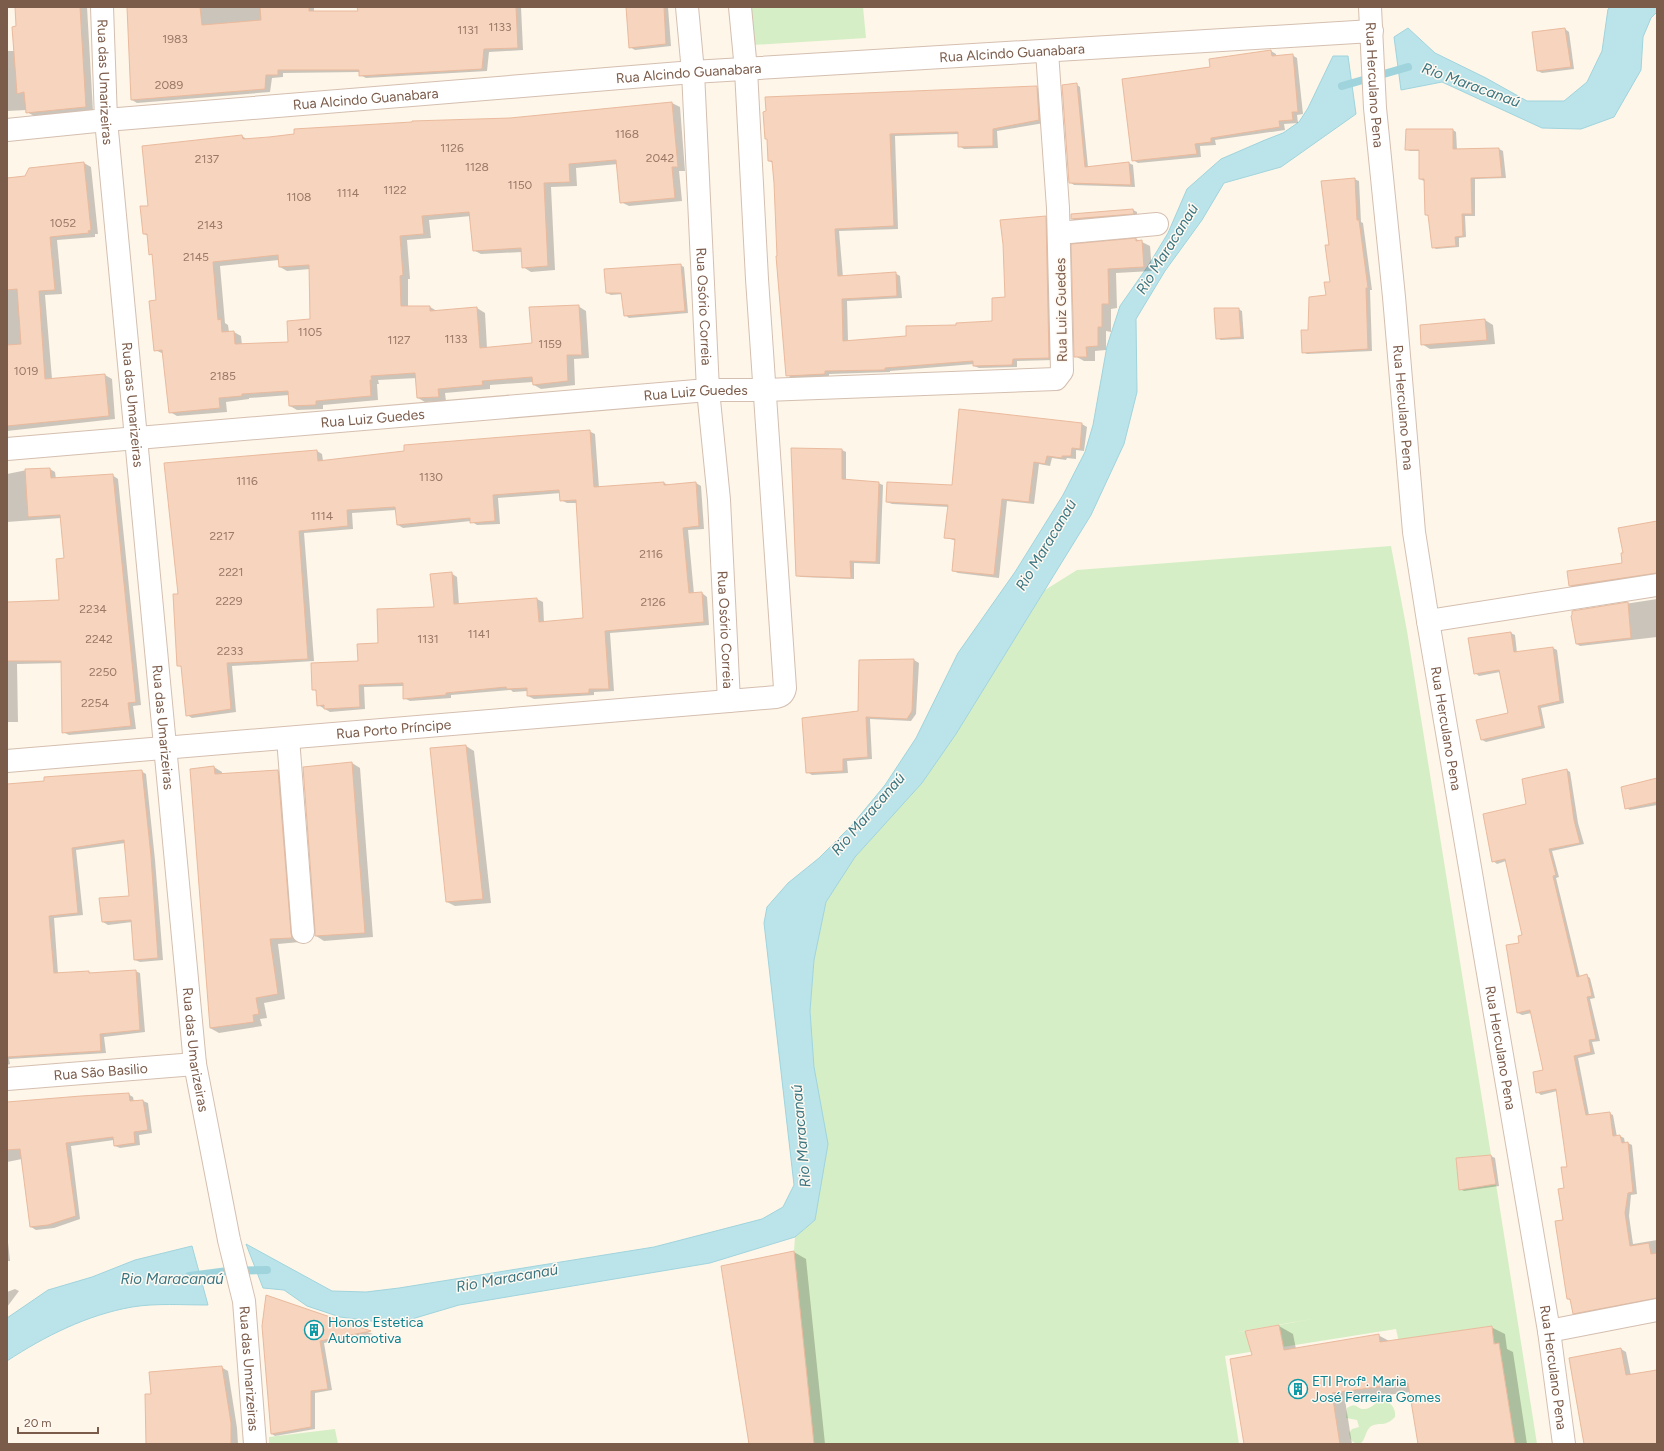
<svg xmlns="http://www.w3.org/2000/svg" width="1664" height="1451" viewBox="0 0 1664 1451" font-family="Figtree,sans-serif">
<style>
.green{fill:#d6eec5;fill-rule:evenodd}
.water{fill:#bbe3ea;stroke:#a0d4dd}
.shadow{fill:#0003;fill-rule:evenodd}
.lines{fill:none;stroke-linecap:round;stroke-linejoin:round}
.stream{stroke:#a0d4dd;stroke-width:8}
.building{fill:#f6d4be;stroke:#eaba9d;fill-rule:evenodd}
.street-casing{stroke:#d4bfb0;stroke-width:24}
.street{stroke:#fff;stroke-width:22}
.labels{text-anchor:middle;stroke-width:3;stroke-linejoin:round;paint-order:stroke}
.number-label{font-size:12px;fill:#9a7967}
.street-label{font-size:14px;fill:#7b5b4a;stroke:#fff9f1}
.culture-label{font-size:14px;fill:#0d838f;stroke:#fff9f1;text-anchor:start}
.water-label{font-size:15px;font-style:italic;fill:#3b7682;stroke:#fff9f1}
</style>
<rect width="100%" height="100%" fill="#fef6e9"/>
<g class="green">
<polygon points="749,7 863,7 866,38 752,45"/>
<path d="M1391 546 1407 631 1491 1155 1456 1158 1459 1189 1496 1184 1537 1444H1515L1499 1343 1495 1344 1491 1326 1408 1338 1402 1357 1396 1329 1225 1356 1239 1444H814L794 1251 795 1237 815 1220 820 1190 810 1011 814 960 826 902 855 857 922 783 956 734 1045 590 1077 570ZM1318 1318 1279 1325 1282 1340 1247 1338 1245 1331 1237 1332Z"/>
<path d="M1385 1400C1392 1404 1396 1409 1395 1417 1385 1428 1379 1421 1370 1427 1365 1432 1366 1439 1360 1444 1353 1444 1350 1440 1349 1433L1352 1429 1359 1427 1357 1420 1346 1418 1347 1408C1357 1401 1356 1409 1364 1409 1372 1409 1375 1401 1385 1400Z"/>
<polygon points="335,1429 338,1444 269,1444 269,1437"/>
</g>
<g class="water">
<polygon points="1611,7 1657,7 1657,12 1651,18 1643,37 1641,70 1614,117 1581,129 1542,128 1442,82 1401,90 1394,37 1408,28 1435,53 1486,78 1527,101 1564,101 1587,82 1602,51 1608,9"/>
<polygon points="1333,56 1348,56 1356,114 1281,167 1224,183 1202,220 1165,271 1136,319 1137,392 1124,444 1091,515 956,734 922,783 855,857 826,902 814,960 810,1011 814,1067 828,1144 815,1220 795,1237 710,1263 459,1305 395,1324 340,1317 307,1306 284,1290 263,1288 246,1244 332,1291 366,1292 399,1288 654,1247 762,1219 783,1207 794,1185 764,923 767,907 788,883 819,858 852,825 885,785 916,738 958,653 1015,572 1063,495 1085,452 1093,425 1107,346 1120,306 1148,266 1168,233 1187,189 1221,159 1265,140 1283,133 1299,122 1308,108"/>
<path d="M192 1246 208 1305C183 1305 156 1303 132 1307 87 1315 45 1336 7 1361V1318L48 1290 92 1277 135 1260Z"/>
</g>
<g class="shadow">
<polygon points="16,7 87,7 93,111 34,116 27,112 27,110 7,111 7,51 14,51 18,27"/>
<polygon points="137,7 314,7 314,12 359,12 358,7 521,7 523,50 489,52 487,71 366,78 360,75 360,72 283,73 283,77 272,78 270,92 137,103 132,100"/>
<polygon points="627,7 668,7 671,46 635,50 630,47"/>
<polygon points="1565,29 1569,32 1574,69 1542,73 1538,71"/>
<polygon points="1271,51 1276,54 1276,56 1292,55 1297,58 1303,114 1297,115 1298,123 1284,124 1285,130 1215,140 1216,145 1200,146 1201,157 1138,163 1133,160 1211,67"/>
<polygon points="1076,84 1080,87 1088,167 1129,163 1133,165 1135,187 1074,185 1070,182"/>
<polygon points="1037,88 1042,90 1044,123 997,131 998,148 964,149 959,146 959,134 895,136 898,229 839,231 843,277 895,273 900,276 902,298 847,301 848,341 907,337 957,326 993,322 1045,217 1050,220 1054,360 1017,361 1017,367 979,368 974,366 974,364 890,371 890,372 829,374 829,376 792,378 787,375 773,163 769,161"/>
<path d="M672 103 680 107 685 171H679L682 201 629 206 621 202 618 164 576 168 577 186 551 187 555 270 531 272 523 267 522 252 481 254 473 250 471 216 429 220 431 238 407 240 410 279H408V307H430L437 311 477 308 485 313 487 348 533 344 578 306 586 311 589 358 574 359 575 385 541 389 534 385 533 382 490 385V389L445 393 446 401 425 402 418 398 417 378 378 380 379 384H377L378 400 323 405V409L297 410 290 406 289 395 249 398V399L226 402 227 412 177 416 170 412 164 354 155 350 157 301 154 256 150 254 149 236 144 234 150 206 242 136 248 140 510 119ZM279 260 280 267 287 271 310 269 311 320 289 343 242 345 241 336 234 332H229L228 325 225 323 220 266Z"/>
<polygon points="1453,130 1456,132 1457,150 1499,149 1503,151 1506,178 1475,179 1475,216 1465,216 1466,237 1459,238 1459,247 1436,249 1433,247 1429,216 1426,215 1424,181 1420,179 1420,151 1410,151 1406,149"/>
<polygon points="84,163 91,167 98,234 95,234 95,237 57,240 62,294 45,295 52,379 105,375 112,379 115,419 7,431 7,179 26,177"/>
<polygon points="1354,179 1359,181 1361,222 1363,223 1372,290 1370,290 1372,351 1307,354 1303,352 1309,331 1327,296 1331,283 1330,245"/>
<polygon points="1133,210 1137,212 1137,215 1075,221 1072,219 1072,215"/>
<polygon points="1136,239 1150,246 1152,271 1116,273 1117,308 1111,309 1111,332 1106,331 1106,350 1095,351 1095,361 1084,361 1075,356 1072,245"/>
<polygon points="680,265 684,267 688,313 629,318 625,315 623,294 611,295 607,293"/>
<polygon points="1238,309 1242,311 1244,339 1221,340 1217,338"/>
<polygon points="1485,320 1493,325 1495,344 1430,349 1422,344"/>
<polygon points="1082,424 1087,427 1084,451 1076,450 1076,459 1067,458 1066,460 1052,458 1050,466 1039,464 1034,504 1007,501 999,578 958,573 953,571 956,541 945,537 949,507 892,504 887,502 953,486"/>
<polygon points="589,431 595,434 599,488 664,483 669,485 696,483 701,486 704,529 688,530 694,594 702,593 707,597 709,625 610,633 614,691 594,692 594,695 534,699 528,696 528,691 513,692 511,690 451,695 451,698 410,701 404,698 404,686 364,687 365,709 330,712 318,705 318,692 313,689 359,662 380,644 435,608 451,573 457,577 459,605 537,599 543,602 544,623 584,619 577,503 567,503 561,500 561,493 498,498 500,524 477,525 471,521 403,528 398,525 396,510 352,513 353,529 304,533 314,661 232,666 236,712 192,718 187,715 183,668 178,665 179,594 317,451 322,454 323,461"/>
<polygon points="792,449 842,450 846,452 846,481 878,483 883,485 880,564 854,563 854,579 801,577 796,575"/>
<polygon points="50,469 55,472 56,479 112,475 118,479 141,705 133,706 136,729 69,735 63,732 63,663 17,664 18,722 7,722 7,603 60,601 65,559 61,518 7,522 7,474 27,470"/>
<polygon points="1657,522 1657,575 1574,588 1570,586 1623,564 1624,554"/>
<polygon points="1657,599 1657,637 1580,646 1577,644 1573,612"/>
<polygon points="1511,633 1515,635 1517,653 1553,648 1557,650 1564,703 1541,708 1545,728 1486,742 1482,740 1509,714 1500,672 1479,676 1475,673"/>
<polygon points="914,660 919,663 916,714 911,721 870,719 872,759 847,761 848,773 812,775 807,772 859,712 860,661"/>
<polygon points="466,746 474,751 491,903 455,906 447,902"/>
<polygon points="352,763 360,768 373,937 324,941 316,936"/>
<polygon points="214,767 222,772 222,774 277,770 285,775 300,942 278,944 285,999 264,1003 267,1018 260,1019 262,1026 219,1033 210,1028"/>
<polygon points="1567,770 1570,772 1578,823 1584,844 1552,851 1559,877 1556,878 1580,977 1586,975 1590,978 1595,998 1590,999 1600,1041 1592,1042 1595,1054 1578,1058 1589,1115 1609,1113 1613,1115 1617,1137 1620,1136 1624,1138 1625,1143 1628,1143 1632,1145 1637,1194 1631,1195 1629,1216 1633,1244 1657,1240 1657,1300 1578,1315 1574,1313 1572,1301 1568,1299 1564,1221 1565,1189 1568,1168 1557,1091 1541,1095 1537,1092 1544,1071 1532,1013 1522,1015 1518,1013 1520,943 1523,936 1506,861 1497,864 1493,861 1528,805"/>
<polygon points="141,771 146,774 155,860 163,960 140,962 135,960 132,922 108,925 103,922 130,897 125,843 76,850 83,915 54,918 58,974 89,972 92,974 135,971 140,973 145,1032 104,1037 106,1053 9,1059 10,1064 7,1065 7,785 45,782"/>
<polygon points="1657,779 1657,805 1630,810 1626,808"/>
<polygon points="128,1094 133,1097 134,1102 143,1101 148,1103 152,1133 139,1135 140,1145 120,1148 115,1146 114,1140 71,1146 80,1219 54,1228 36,1230 31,1227 22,1159 7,1162 7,1104"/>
<polygon points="1491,1156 1495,1158 1499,1186 1464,1191 1460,1189"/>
<polygon points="7,1233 10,1261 7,1261"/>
<polygon points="794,1252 806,1259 825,1444 750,1444"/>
<polygon points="15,1289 19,1291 7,1307 7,1292"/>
<polygon points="267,1296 373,1334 324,1343 332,1390 315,1393 315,1429 275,1436 272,1434"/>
<polygon points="1279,1326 1293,1334 1296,1349 1378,1335 1391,1342 1491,1327 1505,1334 1507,1349 1513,1352 1527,1444 1419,1444 1411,1392 1345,1400 1352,1444 1245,1444 1253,1356"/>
<polygon points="1621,1349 1626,1352 1631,1376 1657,1371 1657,1444 1584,1444"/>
<polygon points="221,1367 228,1371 237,1428 238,1444 147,1444 152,1395"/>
</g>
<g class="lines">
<g class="stream">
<polyline points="1342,86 1408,67"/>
<polyline points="189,1276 228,1271 267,1270"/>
</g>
</g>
<g class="building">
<polygon points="15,7 80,7 86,107 26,113 24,92 17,94 12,27 16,26"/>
<polygon points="127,7 200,7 202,25 261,20 260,7 309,7 309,11 358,11 357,7 516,7 518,48 484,49 482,69 359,76 359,70 278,70 278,75 266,75 265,89 131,100"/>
<polygon points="626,7 664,7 666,44 629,48"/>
<polygon points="1565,28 1571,67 1537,71 1532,32"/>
<polygon points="1271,50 1272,56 1293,54 1298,112 1292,112 1293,120 1279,121 1280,127 1211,138 1211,142 1195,144 1197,154 1132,161 1122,79 1210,67 1209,59"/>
<polygon points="1077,83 1085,167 1129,162 1131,185 1069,183 1062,85"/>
<polygon points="1037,86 1039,120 993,129 993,146 958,147 958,132 890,134 894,226 835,229 838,276 896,272 897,296 842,299 843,341 906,336 906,326 956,325 956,323 992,321 992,298 1005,297 1003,244 1000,220 1046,216 1049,358 1013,359 1012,365 973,366 973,361 885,368 885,370 825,371 825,374 786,376 776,256 777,256 774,183 772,161 768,161 767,139 765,139 763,112 766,111 765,97"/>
<path d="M672 102 678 167H672L675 198 620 203 616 160 569 164 570 182 544 183 548 266 522 268 521 248 473 251 469 212 422 216 424 234 400 236 403 275 400 276 401 306H430V311L477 307 480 348 532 343 529 307 579 305 582 355H567L568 381 533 385 532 377 482 381 483 385 438 389 439 397 417 398 415 373 371 376 372 380H370L371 396 316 401V405L289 406 288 391 242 394V396L219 398 220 408 169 413 162 350 154 351 149 301 156 300 152 254 149 255 147 234H143L140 206H148L142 146 242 135 243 139 269 137 294 134V129L412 122V121L510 118ZM278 255 279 267 309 265 310 319 287 321 288 342 235 344 234 331 222 332 221 319 218 320 213 262Z"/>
<polygon points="1406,129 1453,129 1453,149 1499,148 1502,177 1471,178 1472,214 1462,214 1463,236 1455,237 1456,246 1432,248 1428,215 1425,215 1424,179 1419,179 1419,150 1405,150"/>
<polygon points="84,162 91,230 88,231 89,233 50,237 55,290 39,291 45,379 105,374 109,416 7,426 7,345 21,344 17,289 7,290 7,178 25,176 29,168"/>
<polygon points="1355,178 1357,220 1359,220 1368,288 1366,288 1368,349 1302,353 1301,330 1308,330 1309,297 1326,295 1324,282 1330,282 1325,245 1329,245 1321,181"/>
<polygon points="1133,209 1134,214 1071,219 1071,214"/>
<polygon points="1136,238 1136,241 1142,240 1144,267 1108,269 1109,304 1102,304 1102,327 1098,327 1098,346 1086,347 1087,357 1074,357 1071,244"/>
<polygon points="681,264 685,311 624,316 621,293 606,293 604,269"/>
<polygon points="1214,308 1239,308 1241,337 1216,339"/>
<polygon points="1485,319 1487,340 1421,345 1420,325"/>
<polygon points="959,409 1082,423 1080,449 1072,448 1071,456 1062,456 1062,458 1047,456 1045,464 1034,462 1029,502 1002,499 994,575 952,571 955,539 944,538 948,505 886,502 887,482 952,485"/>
<polygon points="590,430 594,487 664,482 664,485 696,482 699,526 683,528 689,593 702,592 704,622 605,631 609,689 589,689 589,693 527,696 527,688 507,689 506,687 446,693 446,695 403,699 403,683 359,685 360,707 324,709 324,705 317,706 316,690 312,690 311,663 358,661 357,644 378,643 377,609 434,607 430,574 452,572 454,604 537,598 539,622 583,618 576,500 560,501 559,490 493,495 495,521 470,523 470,518 397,525 395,507 347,510 348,526 299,531 308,659 227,663 231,709 186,716 181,666 177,666 173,594 178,594 164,463 317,450 318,461 404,451 404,445"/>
<polygon points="791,448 842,449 842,479 879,482 876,562 850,561 851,578 796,576"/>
<polygon points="50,468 51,478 113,474 136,702 128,703 131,726 62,733 61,661 7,661 7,602 59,600 56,559 64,558 60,515 28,517 25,469"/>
<polygon points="1657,521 1657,573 1569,586 1567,571 1622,563 1621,553 1623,553 1618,528"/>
<polygon points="1628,602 1631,638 1576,644 1571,616 1572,615 1572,611"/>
<polygon points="1511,632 1514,652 1553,647 1560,701 1538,706 1542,726 1481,740 1476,720 1508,713 1499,670 1474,674 1468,638"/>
<polygon points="914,659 912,711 907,719 866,717 868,757 843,759 843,771 806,773 802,718 858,711 859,660"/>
<polygon points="466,745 483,899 446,902 430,748"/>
<polygon points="352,762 365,933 315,936 315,931 303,767"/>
<polygon points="214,766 215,774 278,770 291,933 292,938 270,939 278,994 256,998 259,1014 253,1015 254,1022 210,1028 190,769"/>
<polygon points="1567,769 1574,820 1580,843 1549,849 1556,875 1553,876 1577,977 1587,974 1592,996 1587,997 1596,1039 1589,1040 1591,1052 1574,1056 1586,1115 1610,1112 1613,1136 1620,1135 1622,1143 1628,1142 1633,1192 1628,1193 1625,1213 1630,1246 1649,1243 1651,1254 1657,1253 1657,1298 1573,1314 1570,1299 1567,1299 1555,1221 1563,1220 1558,1189 1564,1188 1561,1167 1567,1167 1556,1089 1536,1093 1533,1072 1543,1070 1530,1010 1517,1013 1506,945 1519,943 1518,936 1522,935 1505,859 1492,862 1483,814 1526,804 1522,779"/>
<polygon points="142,770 151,856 158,958 134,960 131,920 102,922 99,898 129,896 124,840 72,848 78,913 49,916 54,973 89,971 89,973 136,970 140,1030 100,1034 101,1051 7,1057 7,784 44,781 44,777"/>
<polygon points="1657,778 1657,802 1625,809 1621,787"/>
<polygon points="129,1093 130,1101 143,1100 148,1130 134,1132 135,1143 114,1146 113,1137 66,1143 76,1216 48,1225 30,1227 20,1149 7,1150 7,1102 81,1096"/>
<polygon points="1491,1155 1496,1184 1459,1190 1456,1158"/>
<polygon points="794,1251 814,1444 749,1444 721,1266"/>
<polygon points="266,1295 371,1331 320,1341 328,1389 311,1391 311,1427 271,1434 262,1326"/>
<polygon points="1279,1325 1284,1350 1379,1334 1380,1342 1492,1326 1494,1344 1499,1343 1515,1444 1418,1444 1408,1383 1332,1393 1340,1444 1244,1444 1230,1359 1252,1355 1245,1331"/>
<polygon points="1621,1348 1626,1375 1657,1370 1657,1444 1584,1444 1569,1358"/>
<polygon points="222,1366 231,1423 231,1444 146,1444 145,1394 151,1394 149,1372"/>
</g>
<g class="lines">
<defs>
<g id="street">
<path id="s1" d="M102 7 106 120 195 1064 229 1240 244 1301 255 1444"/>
<path id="s2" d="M687 7 693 72 708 390 719 500 729 701"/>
<path id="s3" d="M1370 7 1375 108 1394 297 1414 532 1428 621 1549 1331 1564 1444"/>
<path id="s4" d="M7 130 106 120 693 72 1372 31"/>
<polyline points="1059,233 1157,224"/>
<path id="s5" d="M7 449 708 390H765L1056 379 1062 371 1058 208 1047 52"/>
<polyline points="1428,621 1657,585"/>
<polyline points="288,738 303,932"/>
<path id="s6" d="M7 761 729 701 776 697C781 696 784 694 785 688L757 279 746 70 740 7"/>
<path id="s7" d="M7 1079 195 1064"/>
<polyline points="1549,1331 1657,1310"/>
</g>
</defs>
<use href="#street" class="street-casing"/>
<use href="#street" class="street"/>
</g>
<defs>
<symbol id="building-ring" viewBox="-11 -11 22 22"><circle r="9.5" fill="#fff9f1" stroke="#0f9aa8" stroke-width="1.5"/><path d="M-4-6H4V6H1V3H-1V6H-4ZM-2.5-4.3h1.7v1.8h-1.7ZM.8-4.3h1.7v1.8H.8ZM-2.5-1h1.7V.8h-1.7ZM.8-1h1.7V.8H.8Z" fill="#0f9aa8"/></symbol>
</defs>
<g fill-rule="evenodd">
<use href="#building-ring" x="303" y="1319" width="22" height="22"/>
<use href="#building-ring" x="1287" y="1378" width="22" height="22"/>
</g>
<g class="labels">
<g class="number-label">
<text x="500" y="31">1133</text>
<text x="468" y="34">1131</text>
<text x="175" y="43">1983</text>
<text x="169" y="89">2089</text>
<text x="627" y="138">1168</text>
<text x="452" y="152">1126</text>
<text x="660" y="162">2042</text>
<text x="207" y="163">2137</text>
<text x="477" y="171">1128</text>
<text x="520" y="189">1150</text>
<text x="395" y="194">1122</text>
<text x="348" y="197">1114</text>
<text x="299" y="201">1108</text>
<text x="63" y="227">1052</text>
<text x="210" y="229">2143</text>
<text x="196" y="261">2145</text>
<text x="310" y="336">1105</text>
<text x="456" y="343">1133</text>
<text x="399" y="344">1127</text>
<text x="550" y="348">1159</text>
<text x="26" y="375">1019</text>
<text x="223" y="380">2185</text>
<text x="431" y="481">1130</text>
<text x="247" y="485">1116</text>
<text x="322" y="520">1114</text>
<text x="222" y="540">2217</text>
<text x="651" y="558">2116</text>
<text x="231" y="576">2221</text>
<text x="229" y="605">2229</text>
<text x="653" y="606">2126</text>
<text x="93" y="613">2234</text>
<text x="479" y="638">1141</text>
<text x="99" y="643">2242</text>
<text x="428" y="643">1131</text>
<text x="230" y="655">2233</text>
<text x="103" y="676">2250</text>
<text x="95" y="707">2254</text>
</g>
<g class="street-label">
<text dy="5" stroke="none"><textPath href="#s4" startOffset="1008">Rua Alcindo Guanabara</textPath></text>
<text dy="5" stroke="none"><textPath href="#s4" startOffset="684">Rua Alcindo Guanabara</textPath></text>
<text dy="5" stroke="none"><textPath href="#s1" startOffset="75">Rua das Umarizeiras</textPath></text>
<text dy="5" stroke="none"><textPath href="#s3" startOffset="78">Rua Herculano Pena</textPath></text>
<text dy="5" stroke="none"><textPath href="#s4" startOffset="360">Rua Alcindo Guanabara</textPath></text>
<text dy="5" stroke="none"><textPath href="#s2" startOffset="300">Rua Osório Correia</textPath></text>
<text transform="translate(1061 310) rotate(-91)" y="5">Rua Luiz Guedes</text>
<text dy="5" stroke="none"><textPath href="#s5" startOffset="691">Rua Luiz Guedes</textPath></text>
<text dy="5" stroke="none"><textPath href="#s1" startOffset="399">Rua das Umarizeiras</textPath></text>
<text dy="5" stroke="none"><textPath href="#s3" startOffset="402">Rua Herculano Pena</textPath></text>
<text dy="5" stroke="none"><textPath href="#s5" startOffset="367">Rua Luiz Guedes</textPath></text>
<text dy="5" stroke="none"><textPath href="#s2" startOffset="624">Rua Osório Correia</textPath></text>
<text dy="5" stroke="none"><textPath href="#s1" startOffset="723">Rua das Umarizeiras</textPath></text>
<text dy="5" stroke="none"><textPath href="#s3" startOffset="726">Rua Herculano Pena</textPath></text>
<text dy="5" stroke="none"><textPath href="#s6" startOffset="388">Rua Porto Príncipe</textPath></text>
<text dy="5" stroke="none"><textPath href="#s3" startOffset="1050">Rua Herculano Pena</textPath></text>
<text dy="5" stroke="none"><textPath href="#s1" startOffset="1047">Rua das Umarizeiras</textPath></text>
<text dy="5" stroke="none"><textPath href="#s7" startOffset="94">Rua São Basilio</textPath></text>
<text dy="5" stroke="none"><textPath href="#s3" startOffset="1374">Rua Herculano Pena</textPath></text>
<text dy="5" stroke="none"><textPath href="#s1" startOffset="1371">Rua das Umarizeiras</textPath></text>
</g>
<g class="culture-label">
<text x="328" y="1327">Honos Estetica<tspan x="328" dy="16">Automotiva</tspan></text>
<text x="1312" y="1386">ETI Profª. Maria<tspan x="1312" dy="16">José Ferreira Gomes</tspan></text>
</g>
<g class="water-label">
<text transform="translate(1471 85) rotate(20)" y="5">Rio Maracanaú</text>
<text transform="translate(1167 249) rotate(-58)" y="5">Rio Maracanaú</text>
<text transform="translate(1046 545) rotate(-59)" y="5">Rio Maracanaú</text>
<text transform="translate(868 814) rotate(-49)" y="5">Rio Maracanaú</text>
<text transform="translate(801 1136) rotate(-95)" y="5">Rio Maracanaú</text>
<text transform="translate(507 1278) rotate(-10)" y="5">Rio Maracanaú</text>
<text x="172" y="1284">Rio Maracanaú</text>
</g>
</g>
<rect width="1664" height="1451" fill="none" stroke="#7b5b4a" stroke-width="16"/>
<path d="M18 1427v6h80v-6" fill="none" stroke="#7b5b4a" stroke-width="2"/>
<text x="24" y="1427" font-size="12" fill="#7b5b4a" stroke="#fff9f1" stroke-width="3" paint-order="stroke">20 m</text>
</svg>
